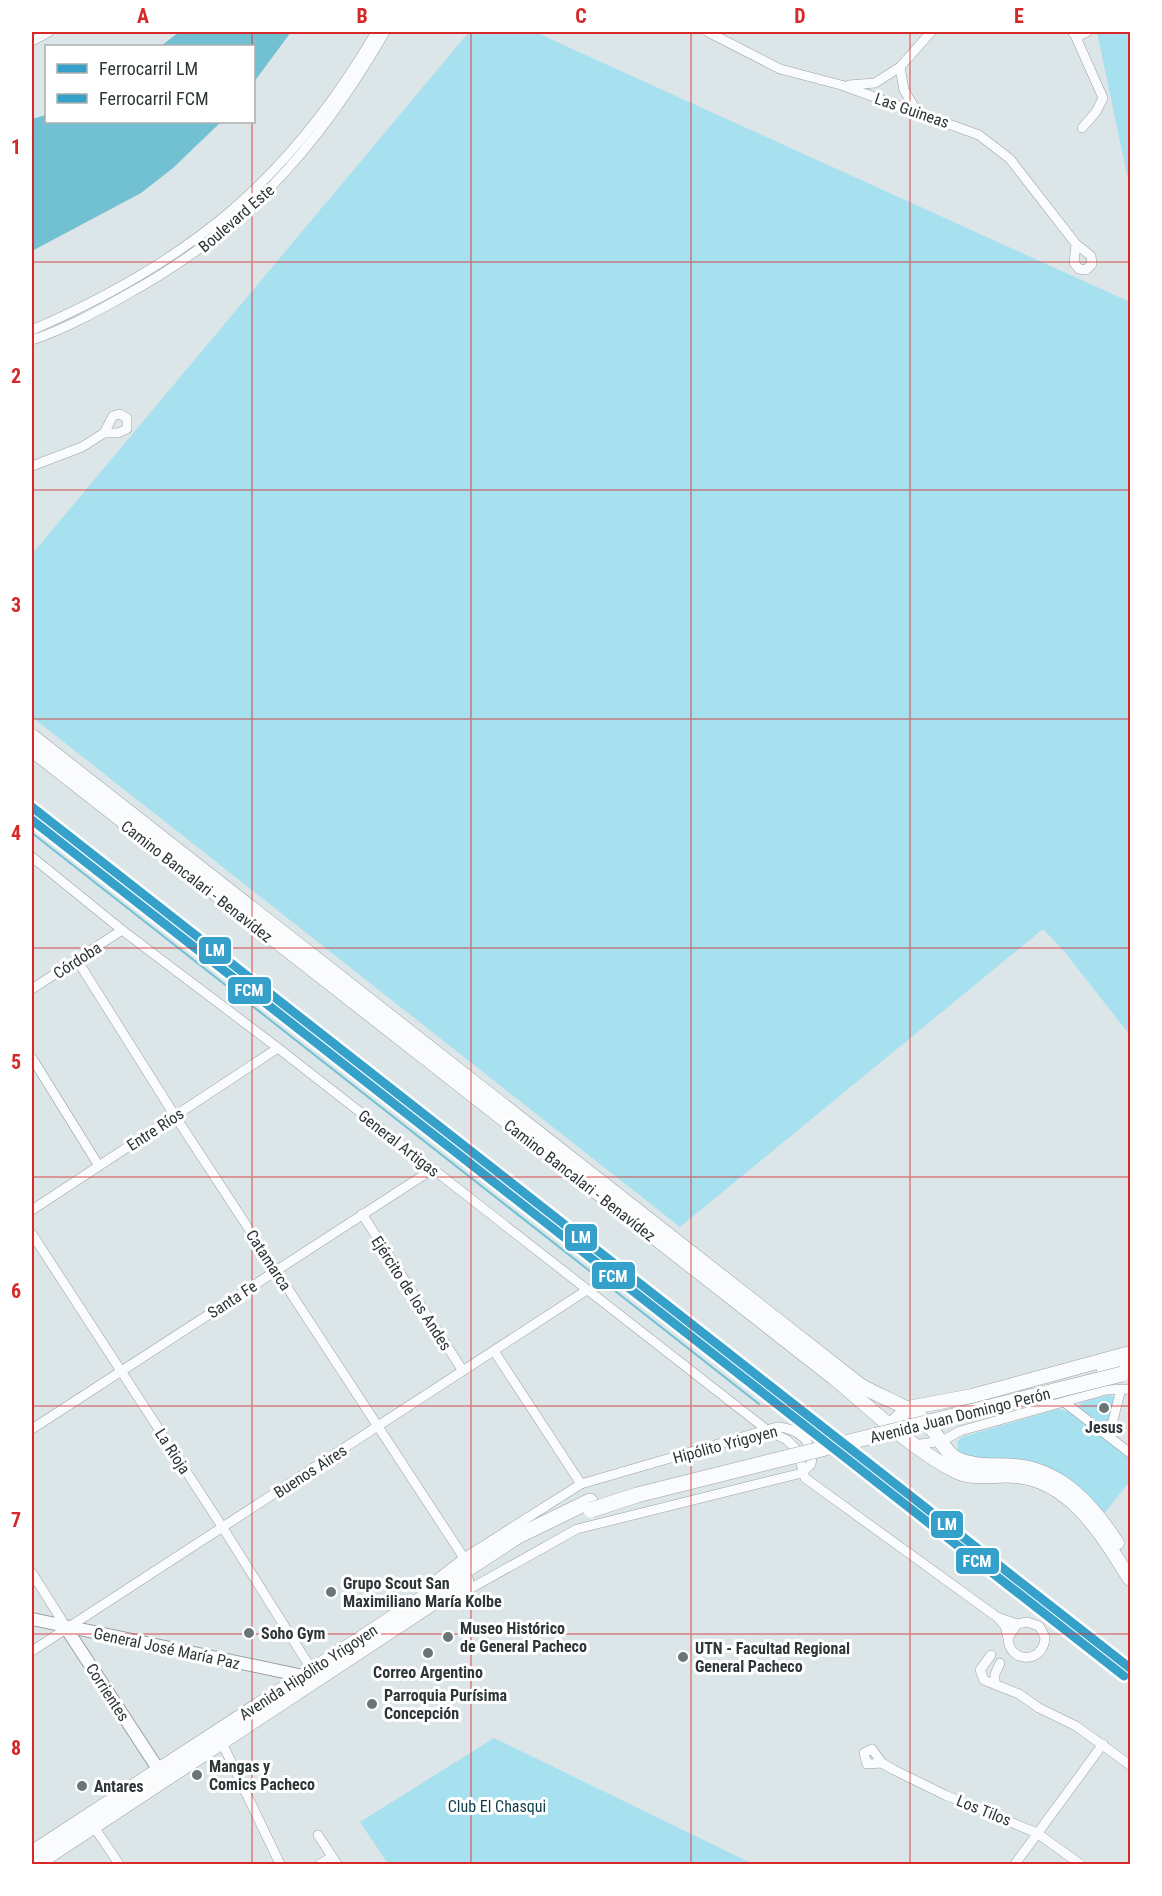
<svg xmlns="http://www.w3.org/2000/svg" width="1162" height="1896" viewBox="0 0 1162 1896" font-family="'Roboto Condensed',sans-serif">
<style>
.green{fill:#a7e0ee}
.water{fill:#71c1d3}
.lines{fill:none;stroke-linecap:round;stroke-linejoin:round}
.stream{stroke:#71c1d3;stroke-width:2}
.minor-casing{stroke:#99a1a3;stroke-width:10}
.tertiary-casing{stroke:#99a1a3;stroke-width:14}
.secondary-casing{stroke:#99a1a3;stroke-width:15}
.primary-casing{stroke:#99a1a3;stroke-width:16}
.minor{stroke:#fafbfc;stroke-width:9}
.tertiary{stroke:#fafbfc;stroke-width:12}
.secondary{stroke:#fafbfc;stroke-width:14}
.primary{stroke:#fafbfc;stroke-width:15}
.primary-bridge-casing{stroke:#99a1a3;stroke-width:16;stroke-linecap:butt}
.primary-bridge{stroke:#fafbfc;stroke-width:15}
.rail-1-casing{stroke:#fff;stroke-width:14}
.rail-2-casing{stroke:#fff;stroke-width:14}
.rail-1{stroke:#35a0c9;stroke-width:9}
.rail-2{stroke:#35a0c9;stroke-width:9}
.grid{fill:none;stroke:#d62828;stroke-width:1.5;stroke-opacity:0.55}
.poi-dot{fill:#6b7476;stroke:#fff;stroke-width:2}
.labels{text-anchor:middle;stroke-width:6;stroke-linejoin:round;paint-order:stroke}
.street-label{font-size:16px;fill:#2e3638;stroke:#fff}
.poi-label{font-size:16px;font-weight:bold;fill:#2e3638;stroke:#fff;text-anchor:start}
.park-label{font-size:16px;fill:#0e3f4a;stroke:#fff}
.line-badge{stroke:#fff;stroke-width:2}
.badge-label{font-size:16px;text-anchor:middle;font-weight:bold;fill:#fff}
.neatline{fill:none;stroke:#d62828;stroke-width:2}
.grid-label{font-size:20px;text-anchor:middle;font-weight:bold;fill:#d62828}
</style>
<rect width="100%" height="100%" fill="#dce6e9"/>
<g class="green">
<polygon points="469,32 535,32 1130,302 1130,1035 1063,950 1043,929 680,1227 32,717 32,554"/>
<polygon points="1097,32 1130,32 1130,189"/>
<polygon points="1109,1395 1114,1397 1108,1423 1103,1426 1079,1408 1082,1402"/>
<polygon points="1058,1409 1071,1412 1130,1459 1130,1481 1103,1515 984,1459 962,1454 958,1450 958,1441 962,1437"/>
<polygon points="494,1738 753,1864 388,1864 360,1822"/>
</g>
<g class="water">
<polygon points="179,32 291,32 254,82 254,46 161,46"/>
<polygon points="46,115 46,122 221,122 173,168 141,193 32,251 32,119"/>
</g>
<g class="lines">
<polyline class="stream" points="32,833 759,1404"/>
<defs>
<g id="minor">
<polyline points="708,32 780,69 841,85 979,135 1010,159 1076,244 1091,256 1092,264 1086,270 1079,269 1074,263 1076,244"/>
<polyline points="1073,33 1079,36 1087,32"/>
<polyline points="1075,35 1103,98 1096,112 1082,128"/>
<polyline points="32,41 49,32"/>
<polyline points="900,67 931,32"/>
<polyline points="849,85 875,83 900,67 904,90 916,110"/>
<path d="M32 330C189 262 289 181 376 32"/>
<path d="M32 340C65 329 96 312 126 295 245 230 318 148 385 32"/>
<polygon points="120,414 127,418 127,429 118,433 104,433 113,416"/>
<polyline points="32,466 82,447 104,433"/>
<polyline points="32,857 122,930 278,1048 767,1430 787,1440 797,1450 805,1478 997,1617 1005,1626 1008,1638"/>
<polyline points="77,960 175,1116 464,1558"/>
<polyline points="32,989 122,930"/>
<polyline points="32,1058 99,1166"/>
<polyline points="32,1210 278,1048"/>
<polyline points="362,1214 463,1371"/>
<polyline points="32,1234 223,1528 312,1670"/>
<polyline points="494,1351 581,1484"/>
<polyline points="1064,1402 1130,1453"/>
<polyline points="32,1429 433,1169"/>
<polyline points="1109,1436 1121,1389"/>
<polyline points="914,1445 942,1441 960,1431 1106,1390 1130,1389"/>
<polyline points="32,1573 66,1627"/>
<path d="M424 1589 464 1558 581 1484 777 1427C797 1428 816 1442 811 1464L802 1473 577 1529 441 1605"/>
<path d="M1000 1618 1017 1624 1027 1622 1039 1626 1045 1637C1044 1664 1009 1664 1008 1638L1017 1624"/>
<polyline points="32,1651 587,1290"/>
<polyline points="991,1655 980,1670 984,1680 1019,1694 1039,1708 1076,1726 1130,1765"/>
<polyline points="995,1684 995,1674 1000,1663"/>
<polyline points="222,1743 280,1864"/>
<polyline points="882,1763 867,1764 864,1753 872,1749 882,1763 894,1770 945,1795 1037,1833 1080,1864"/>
<polyline points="92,1824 119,1864"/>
<polyline points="318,1835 337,1864"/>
<polyline points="320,1864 332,1857"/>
<polyline points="1015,1864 1103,1744"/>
</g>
<g id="tertiary">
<polyline points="32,1619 303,1676"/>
<polyline points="66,1628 164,1778"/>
</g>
<g id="secondary">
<path d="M32 736 860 1385C881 1398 905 1404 924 1420 937 1431 942 1450 956 1458 975 1468 995 1464 1015 1466 1062 1470 1093 1506 1117 1543"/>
<path d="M32 750 834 1378C874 1411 910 1448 957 1472 974 1480 997 1474 1016 1476 1072 1481 1103 1537 1130 1579"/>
<polyline points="889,1427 908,1408 972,1396 1130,1353"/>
</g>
<g id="primary">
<polyline points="1104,1370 1130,1362"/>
<polyline points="32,1853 518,1536 590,1501"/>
<polyline points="36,1864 466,1581"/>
</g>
</defs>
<use href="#minor" class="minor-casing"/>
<use href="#tertiary" class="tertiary-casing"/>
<use href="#secondary" class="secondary-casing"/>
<use href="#primary" class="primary-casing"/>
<use href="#minor" class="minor"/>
<use href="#tertiary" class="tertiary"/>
<use href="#secondary" class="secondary"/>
<use href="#primary" class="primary"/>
<defs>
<polyline id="primary-bridge" points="591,1510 637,1495 1122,1374"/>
</defs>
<use href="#primary-bridge" class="primary-bridge-casing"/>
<use href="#primary-bridge" class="primary-bridge"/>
<defs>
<polyline id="rail-1" points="32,807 1130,1668"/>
<polyline id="rail-2" points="32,820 1124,1676"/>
</defs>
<use href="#rail-1" class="rail-1-casing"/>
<use href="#rail-2" class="rail-2-casing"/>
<use href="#rail-1" class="rail-1"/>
<use href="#rail-2" class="rail-2"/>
</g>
<path class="grid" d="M252 32V46M471 32V1864M691 32V1864M910 32V1864M252 122V1864M32 262H1130M32 490H1130M32 719H1130M32 948H1130M32 1177H1130M32 1406H1130M32 1634H1130"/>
<g class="poi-dot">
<circle cx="1104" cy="1408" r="6"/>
<circle cx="331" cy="1592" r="6"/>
<circle cx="249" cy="1633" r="6"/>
<circle cx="448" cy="1637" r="6"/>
<circle cx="428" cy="1653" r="6"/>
<circle cx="683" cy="1657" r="6"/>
<circle cx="372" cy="1704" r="6"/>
<circle cx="197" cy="1775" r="6"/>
<circle cx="82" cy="1786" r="6"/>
</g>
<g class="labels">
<g class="street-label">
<text transform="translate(912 110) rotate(19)" y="6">Las Guineas</text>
<text transform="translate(236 218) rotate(-41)" y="6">Boulevard Este</text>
<text transform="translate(197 881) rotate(38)" y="6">Camino Bancalari - Benavídez</text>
<text transform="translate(77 960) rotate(-33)" y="6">Córdoba</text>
<text transform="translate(155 1129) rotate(-33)" y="6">Entre Ríos</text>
<text transform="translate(399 1143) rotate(38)" y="6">General Artigas</text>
<text transform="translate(580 1180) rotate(38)" y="6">Camino Bancalari - Benavídez</text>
<text transform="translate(269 1260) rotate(57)" y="6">Catamarca</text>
<text transform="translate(412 1293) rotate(57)" y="6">Ejército de los Andes</text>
<text transform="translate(232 1299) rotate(-33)" y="6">Santa Fe</text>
<text transform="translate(960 1415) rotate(-14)" y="6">Avenida Juan Domingo Perón</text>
<text transform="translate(725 1444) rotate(-15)" y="6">Hipólito Yrigoyen</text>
<text transform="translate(173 1451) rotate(57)" y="6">La Rioja</text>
<text transform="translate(310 1471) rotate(-33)" y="6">Buenos Aires</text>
<text transform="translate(167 1648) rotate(12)" y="6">General José María Paz</text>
<text transform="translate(308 1672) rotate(-33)" y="6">Avenida Hipólito Yrigoyen</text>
<text transform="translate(108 1692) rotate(57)" y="6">Corrientes</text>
<text transform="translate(984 1810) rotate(22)" y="6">Los Tilos</text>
</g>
<g class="poi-label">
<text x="1104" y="1433" text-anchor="middle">Jesus</text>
<text x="343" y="1589">Grupo Scout San<tspan x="343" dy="18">Maximiliano María Kolbe</tspan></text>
<text x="460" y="1634">Museo Histórico<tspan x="460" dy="18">de General Pacheco</tspan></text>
<text x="261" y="1639">Soho Gym</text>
<text x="695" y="1654">UTN - Facultad Regional<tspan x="695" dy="18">General Pacheco</tspan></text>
<text x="428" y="1678" text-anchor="middle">Correo Argentino</text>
<text x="384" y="1701">Parroquia Purísima<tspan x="384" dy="18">Concepción</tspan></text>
<text x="209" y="1772">Mangas y<tspan x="209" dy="18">Comics Pacheco</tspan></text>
<text x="94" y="1792">Antares</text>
</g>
<g class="park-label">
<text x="497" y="1812">Club El Chasqui</text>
</g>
</g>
<g class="line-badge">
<rect x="198" y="936" width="34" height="29" rx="6" fill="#35a0c9"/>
<rect x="227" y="976" width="45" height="29" rx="6" fill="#35a0c9"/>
<rect x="564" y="1223" width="34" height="29" rx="6" fill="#35a0c9"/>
<rect x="591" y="1261" width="45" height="29" rx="6" fill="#35a0c9"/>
<rect x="930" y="1510" width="34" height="29" rx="6" fill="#35a0c9"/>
<rect x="955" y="1547" width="45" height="28" rx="6" fill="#35a0c9"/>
</g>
<g class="badge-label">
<text x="215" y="956">LM</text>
<text x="249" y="996">FCM</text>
<text x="581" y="1243">LM</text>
<text x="613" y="1282">FCM</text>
<text x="947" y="1530">LM</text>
<text x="977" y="1567">FCM</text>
</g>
<rect width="1162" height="1896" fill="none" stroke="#ffffff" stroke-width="66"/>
<rect x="45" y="45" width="210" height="78" fill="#ffffff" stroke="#abafaf" stroke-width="1.5"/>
<rect x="57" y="64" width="30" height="9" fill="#35a0c9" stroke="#abafaf" stroke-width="1.5"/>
<text x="99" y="75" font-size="18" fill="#2e3638">Ferrocarril LM</text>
<rect x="57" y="94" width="30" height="9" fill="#35a0c9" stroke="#abafaf" stroke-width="1.5"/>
<text x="99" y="105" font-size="18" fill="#2e3638">Ferrocarril FCM</text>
<rect x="33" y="33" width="1096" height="1830" class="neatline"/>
<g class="grid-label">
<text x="143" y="23">A</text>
<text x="362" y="23">B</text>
<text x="581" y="23">C</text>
<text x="800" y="23">D</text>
<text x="1019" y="23">E</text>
<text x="16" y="154">1</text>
<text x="16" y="383">2</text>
<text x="16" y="612">3</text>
<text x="16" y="840">4</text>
<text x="16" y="1069">5</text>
<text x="16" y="1298">6</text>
<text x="16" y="1527">7</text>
<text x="16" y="1755">8</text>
</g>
</svg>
